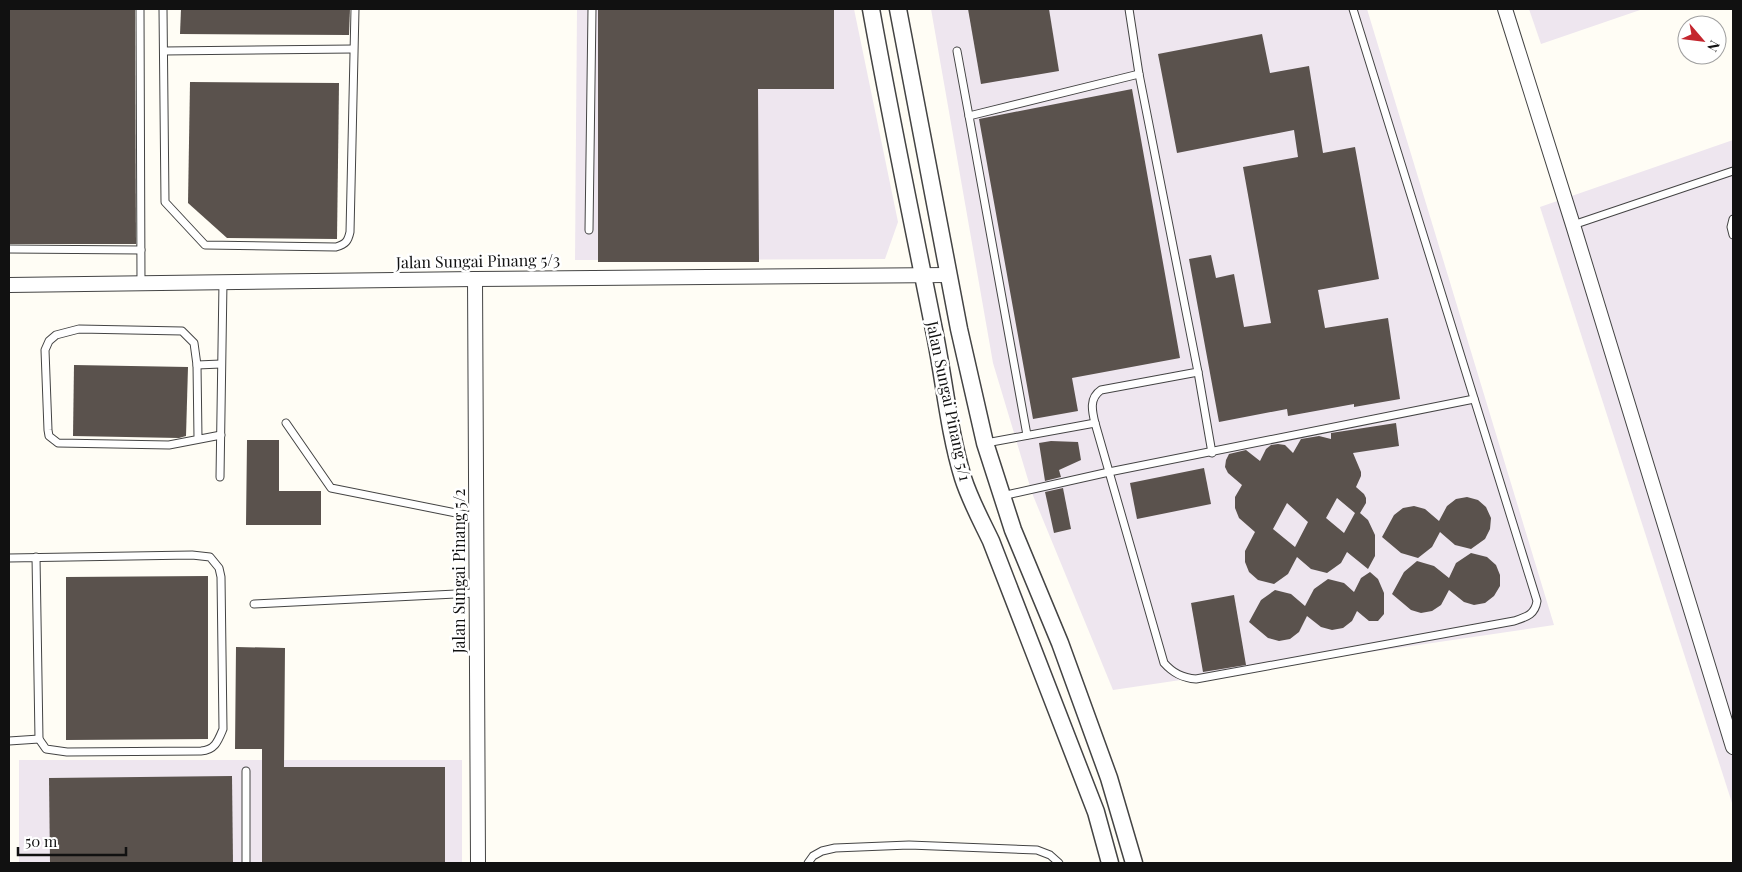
<svg xmlns="http://www.w3.org/2000/svg" width="1742" height="872" viewBox="0 0 1742 872" font-family="'Playfair Display',serif">
<style>
.industrial{fill:#eee6ef}
.building{fill:#5a524d;fill-rule:evenodd}
.lines{fill:none;stroke-linecap:round;stroke-linejoin:round}
.service-casing{stroke:#444;stroke-width:9}
.minor-casing{stroke:#444;stroke-width:16}
.tertiary-casing{stroke:#444;stroke-width:19}
.service{stroke:#fff;stroke-width:7}
.minor{stroke:#fff;stroke-width:14}
.tertiary{stroke:#fff;stroke-width:16}
.labels{text-anchor:middle;stroke-width:5;stroke-linejoin:round;paint-order:stroke}
.street-label{font-size:16px;fill:#111;stroke:#fff}
</style>
<rect width="100%" height="100%" fill="#fffdf5"/>
<g class="industrial">
<polygon points="577,9 854,9 898,222 885,259 575,260"/>
<polygon points="931,9 1367,9 1554,625 1113,690 1032,493 993,363"/>
<polygon points="1529,9 1643,9 1541,44"/>
<polygon points="1733,140 1733,806 1540,207"/>
<rect x="19" y="760" width="443" height="103"/>
</g>
<g class="building">
<polygon points="9,9 135,9 136,244 9,244"/>
<polygon points="181,9 350,9 349,35 180,34"/>
<polygon points="598,9 834,9 834,89 758,89 759,262 598,262"/>
<polygon points="968,9 1049,9 1059,71 981,84"/>
<polygon points="1262,34 1270,73 1309,66 1323,153 1355,147 1379,279 1318,290 1325,328 1388,318 1400,399 1354,407 1354,404 1288,416 1287,409 1219,422 1189,259 1211,255 1216,278 1234,274 1244,327 1271,323 1243,167 1298,157 1294,130 1177,153 1158,54"/>
<polygon points="190,82 339,83 337,239 227,238 188,203"/>
<polygon points="1132,89 1180,358 1072,378 1078,411 1033,419 979,119"/>
<polygon points="74,365 188,367 186,436 179,438 73,436"/>
<path d="M1396 423 1399 446 1353 453 1361 472V476L1356 487 1364 494 1366 498V503L1360 513 1368 520 1375 535V556L1368 569 1347 552 1341 563 1327 573 1311 569 1297 557 1288 574 1274 584 1258 580 1249 572 1245 562V551L1255 532 1239 518 1235 508V497L1242 485 1228 473 1225 467 1226 460 1229 454 1246 450 1260 461 1266 449 1271 445 1278 444 1285 445 1293 453 1301 439 1319 436 1331 439V433ZM1337 498 1355 513 1344 533 1326 518ZM1287 503 1308 522 1295 547 1273 529Z"/>
<polygon points="247,440 279,440 279,491 321,491 321,525 246,525"/>
<polygon points="1051,441 1078,442 1081,460 1059,470 1061,477 1045,481 1039,443"/>
<polygon points="1204,468 1211,504 1137,519 1130,483"/>
<polygon points="1063,488 1071,529 1054,533 1045,492"/>
<polygon points="1467,497 1478,500 1486,507 1491,518 1490,529 1485,539 1471,549 1455,545 1440,532 1432,547 1418,558 1401,553 1382,537 1394,515 1403,508 1414,506 1425,509 1439,521 1447,506 1456,499"/>
<polygon points="1471,553 1487,557 1496,565 1500,575 1500,586 1494,596 1485,603 1474,605 1464,602 1449,590 1441,605 1432,611 1421,613 1411,610 1392,594 1404,572 1417,561 1434,566 1449,578 1456,563"/>
<polygon points="1370,572 1378,579 1384,593 1384,614 1378,621 1369,621 1357,611 1352,621 1343,628 1332,630 1321,627 1307,616 1299,632 1290,639 1279,641 1268,638 1249,622 1261,600 1275,590 1291,594 1305,606 1314,589 1328,579 1344,583 1354,592 1361,578"/>
<polygon points="208,576 208,739 66,740 66,577"/>
<polygon points="1234,595 1246,665 1203,672 1191,603"/>
<polygon points="236,647 285,648 284,767 445,767 445,863 262,863 262,749 235,749"/>
<polygon points="232,776 233,863 50,863 49,778"/>
</g>
<g class="lines">
<defs>
<g id="service">
<polyline points="140,9 141,283"/>
<path d="M163 9 165 202 205 245 336 247C346 244 348 241 350 232L355 9"/>
<path d="M1129 9 1139 74 1198 372 1101 390C1089 398 1092 411 1095 423L1164 663C1173 673 1182 678 1196 679L1514 621C1526 617 1535 615 1537 601L1353 9"/>
<polyline points="164,51 353,49"/>
<polyline points="957,51 969,116"/>
<polyline points="1733,219 1731,227 1733,235"/>
<polyline points="1573,225 1733,171"/>
<polyline points="589,230 592,9"/>
<polyline points="9,249 141,250"/>
<polyline points="197,365 221,364"/>
<polyline points="1198,372 1212,453"/>
<polyline points="286,423 331,488 476,517"/>
<polyline points="1027,435 969,116 1139,74"/>
<polyline points="198,438 197,365 194,343 182,331 79,329 56,335 49,341 45,350 48,430 49,436 58,443 169,445 221,435"/>
<polyline points="986,443 1095,423"/>
<polyline points="220,477 223,282"/>
<polyline points="1002,496 1109,472 1474,399"/>
<path d="M9 558 192 555 210 557 219 568 221 577 223 729C218 741 215 750 201 751L67 752 46 749 39 739 36 557"/>
<polyline points="254,604 476,593"/>
<polyline points="9,741 39,739"/>
<polyline points="246,863 246,771"/>
<polyline points="808,863 813,856 822,851 835,848 909,845 1037,850 1050,855 1059,863"/>
</g>
<g id="minor">
<polyline points="1505,9 1573,225 1733,747"/>
<polyline points="475,279 478,863"/>
<polyline points="9,285 475,279 948,275"/>
</g>
<g id="tertiary">
<path d="M871 9C890 115 912 220 933 325 944 376 948 429 963 478 970 500 981 520 991 541L1096 812 1110 863"/>
<polyline points="898,9 959,329 985,443 1013,530 1060,643 1109,778 1134,863"/>
</g>
</defs>
<use href="#service" class="service-casing"/>
<use href="#minor" class="minor-casing"/>
<use href="#tertiary" class="tertiary-casing"/>
<use href="#service" class="service"/>
<use href="#minor" class="minor"/>
<use href="#tertiary" class="tertiary"/>
</g>
<g class="labels">
<g class="street-label">
<text transform="translate(478 261) rotate(-1)" y="6">Jalan Sungai Pinang 5/3</text>
<text transform="translate(949 401) rotate(78)" y="6">Jalan Sungai Pinang 5/1</text>
<text transform="translate(459 571) rotate(-90)" y="6">Jalan Sungai Pinang 5/2</text>
</g>
</g>
<rect width="1742" height="872" fill="none" stroke="#111111" stroke-width="20"/>
<g transform="translate(1702 40) rotate(118)"><circle r="24" fill="#ffffff" stroke="#a0a0a0"/>
<path d="M0-4L9 19L0 12L-9 19Z" fill="#c4262e"/>
<text y="-8" font-size="14" font-weight="bold" text-anchor="middle" fill="#111111">N</text>
</g>
<path d="M18 847v8h108v-8" fill="none" stroke="#111111" stroke-width="2.5"/>
<text x="25" y="847" font-size="15" fill="#111111" stroke="#ffffff" stroke-width="4" paint-order="stroke">50 m</text>
</svg>
